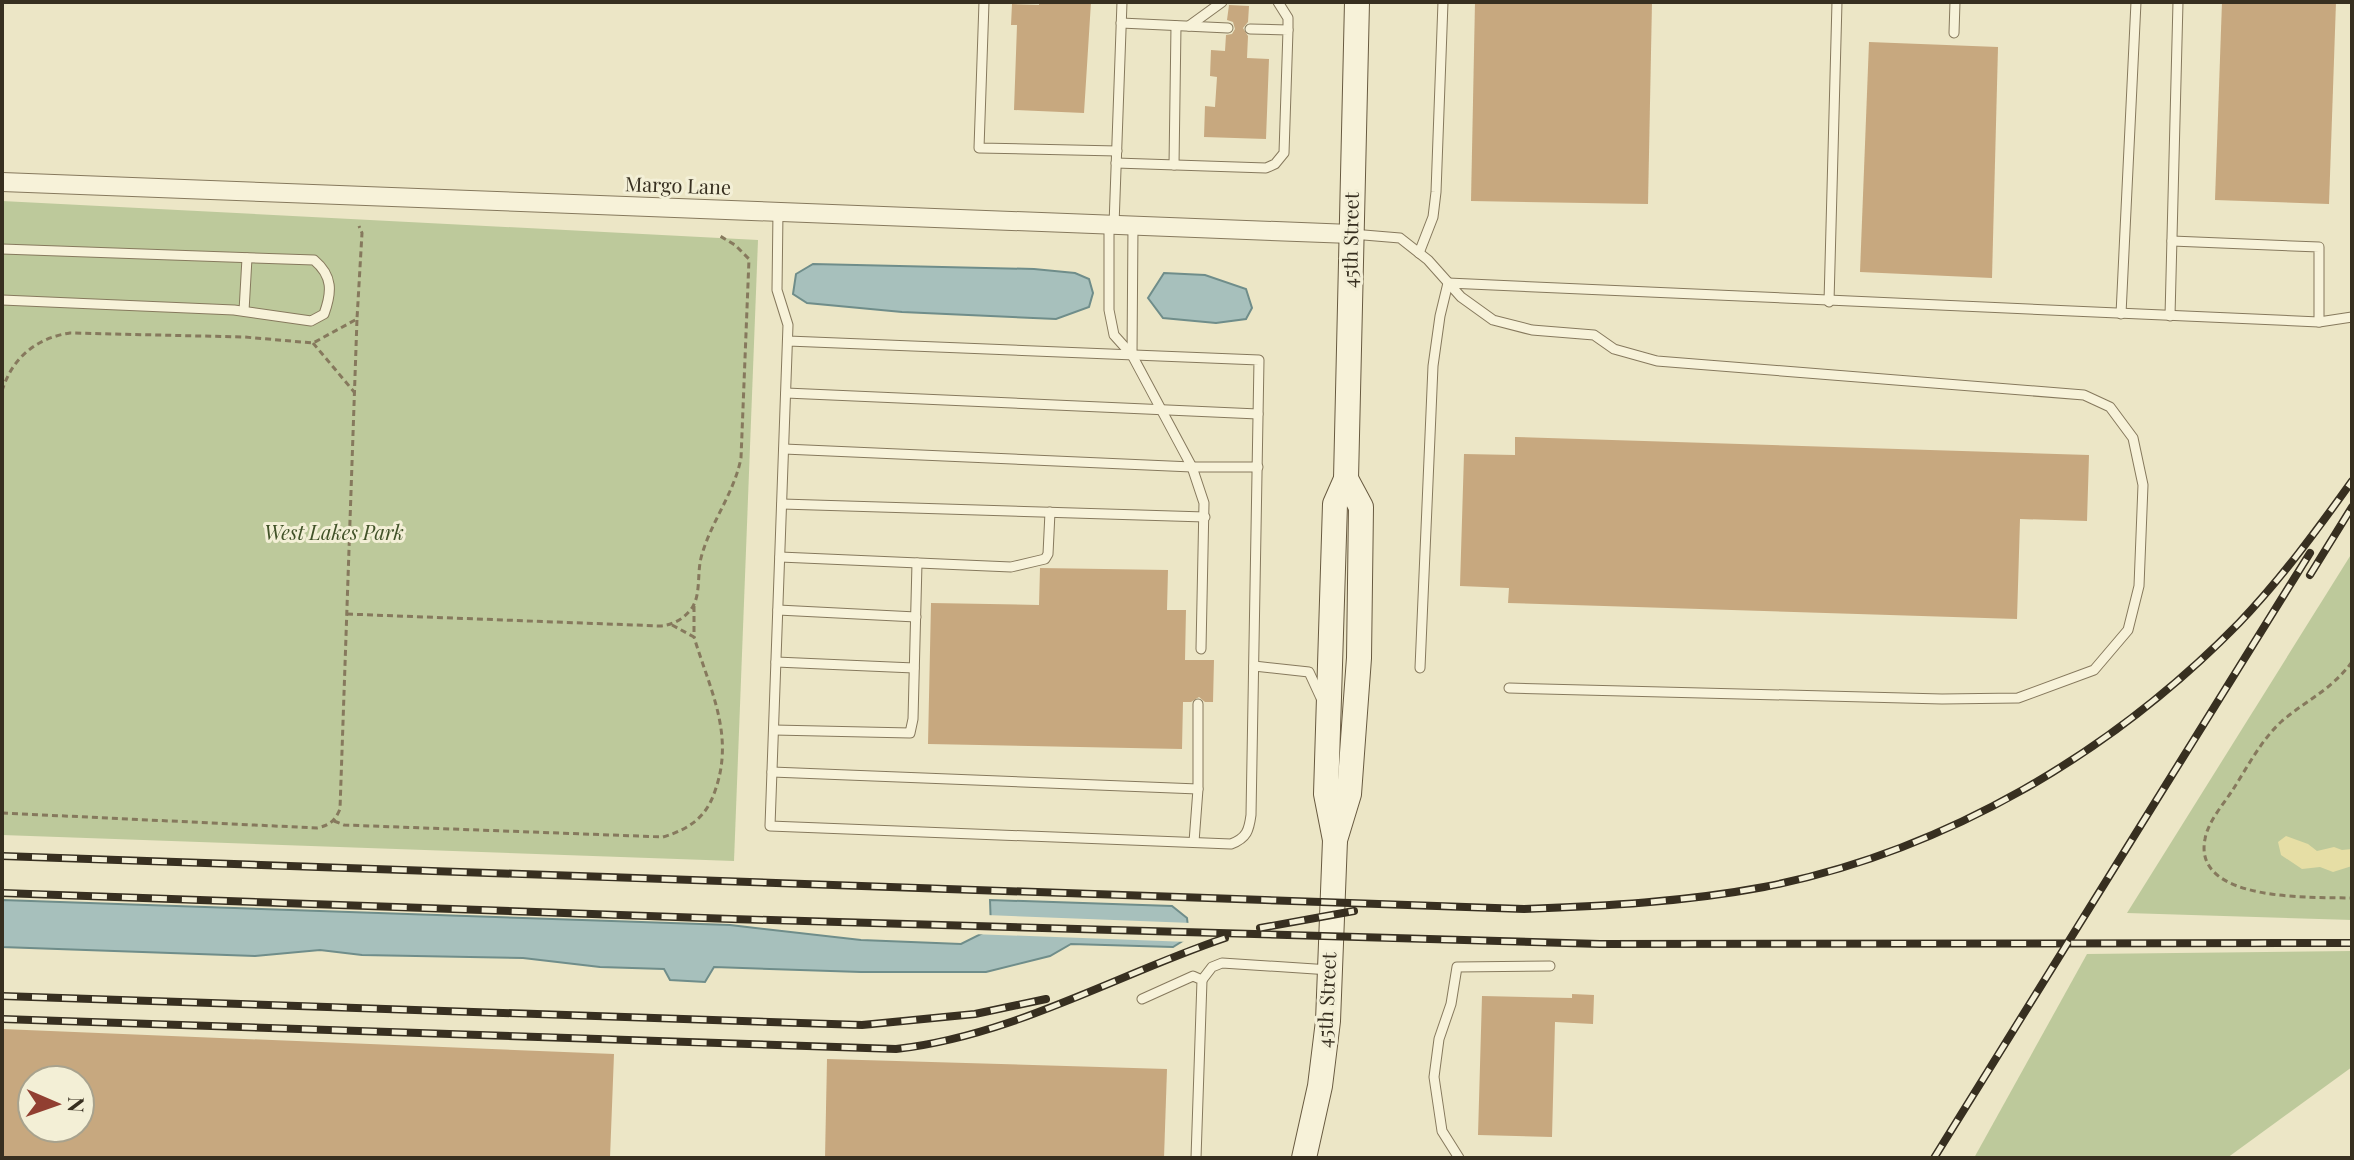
<svg xmlns="http://www.w3.org/2000/svg" width="2354" height="1160" viewBox="0 0 2354 1160" font-family="'Playfair Display',serif">
<style>
.green{fill:#bdc99b}
.sand{fill:#e6dea5}
.water{fill:#a7c0bc;stroke:#6f8d8a;stroke-width:2}
.pier{fill:#ece6c6}
.building{fill:#c7a87f;fill-rule:evenodd}
.lines{fill:none;stroke-linecap:round;stroke-linejoin:round}
.service-casing{stroke:#86795d;stroke-width:11}
.minor-casing{stroke:#86795d;stroke-width:20}
.secondary-casing{stroke:#685a40;stroke-width:26}
.path{stroke:#86795d;stroke-width:3;stroke-dasharray:6 4;stroke-linecap:butt}
.service{stroke:#f7f2d9;stroke-width:9}
.minor{stroke:#f7f2d9;stroke-width:18}
.secondary{stroke:#f7f2d9;stroke-width:24}
.rail-casing{stroke:#372f20;stroke-width:8}
.rail{stroke:#f3efd6;stroke-width:5;stroke-dasharray:15;stroke-linecap:butt}
.labels{text-anchor:middle;stroke-width:6;stroke-linejoin:round;paint-order:stroke}
.street-label{font-size:20px;fill:#372f20;stroke:#f3efd6}
.park-label{font-size:20px;font-style:italic;fill:#415228;stroke:#f3efd6}
</style>
<rect width="100%" height="100%" fill="#ece6c6"/>
<g class="green">
<polygon points="2,201 758,240 734,861 2,835"/>
<polygon points="2352,553 2352,920 2127,913"/>
<polygon points="2352,951 2352,1067 2227,1158 1974,1158 2087,954"/>
</g>
<polygon class="sand" points="2286,836 2308,844 2317,851 2334,847 2342,850 2352,849 2352,866 2333,872 2320,867 2302,869 2281,855 2278,842"/>
<g class="water">
<polygon points="813,264 1034,269 1075,273 1089,279 1093,293 1089,307 1056,319 902,312 807,303 793,294 796,274"/>
<polygon points="1164,273 1205,275 1246,289 1252,308 1246,319 1216,323 1163,318 1148,298"/>
<polygon points="2,900 730,925 861,940 961,944 991,929 990,900 1172,906 1187,918 1189,937 1173,947 1071,944 1050,956 986,972 861,972 714,967 705,982 670,980 664,969 600,967 523,958 362,955 320,950 255,956 2,947"/>
</g>
<polygon class="pier" points="986,915 1192,923 1193,938 1189,939 1189,942 972,934 987,927"/>
<g class="building">
<polygon points="1039,2 1091,2 1084,113 1014,110 1017,25 1011,25 1012,4 1039,5"/>
<polygon points="1475,2 1652,2 1648,204 1471,201"/>
<polygon points="2222,2 2336,2 2329,204 2215,200"/>
<polygon points="1229,5 1249,6 1248,22 1243,28 1248,36 1247,58 1269,59 1266,139 1204,137 1205,106 1215,107 1217,77 1210,76 1211,50 1225,51 1226,35 1232,34 1235,29 1233,22 1227,20"/>
<polygon points="1869,42 1998,47 1992,278 1860,272"/>
<polygon points="1515,437 2089,455 2087,521 2020,519 2017,619 1508,603 1509,588 1460,586 1464,454 1515,455"/>
<polygon points="1040,568 1168,570 1167,610 1186,610 1185,660 1214,660 1213,702 1205,702 1199,697 1191,702 1183,702 1182,749 928,744 931,603 1039,605"/>
<polygon points="1572,994 1594,995 1593,1024 1555,1022 1552,1137 1478,1135 1482,996 1572,998"/>
<path d="M2 1029 614 1054 610 1158H2ZM32 1080H80V1128H32Z"/>
<polygon points="827,1059 1167,1069 1164,1158 825,1158"/>
</g>
<g class="lines">
<defs>
<g id="service">
<polyline points="984,2 979,148 1117,151"/>
<polyline points="1278,2 1288,18 1288,30"/>
<polyline points="1121,23 1228,28"/>
<polyline points="1189,26 1222,2"/>
<polyline points="1954,33 1955,2"/>
<polyline points="1116,163 1266,168 1275,164 1284,153 1288,30 1250,29"/>
<polyline points="1174,165 1176,26"/>
<path d="M778 212 777 290 788 325 770 826 1231 844C1247 838 1249 830 1251 815L1259 360 788 341"/>
<polyline points="1109,225 1109,310 1114,335 1132,355 1192,467 1204,503 1201,649"/>
<polyline points="1114,225 1122,2"/>
<polyline points="1352,234 1400,238 1428,260 1461,297 1493,320 1532,330 1594,335 1614,349 1657,361 2084,395 2110,407 2133,438 2143,485 2139,586 2128,630 2094,670 2018,698 1942,699 1509,688"/>
<polyline points="2172,241 2319,247 2319,322"/>
<path d="M2 249 314 260C333 276 332 292 324 314L311 321 234 310 2 300"/>
<polyline points="1419,253 1433,217 1436,192 1443,2"/>
<polyline points="1829,302 1837,2"/>
<polyline points="244,311 247,258"/>
<polyline points="2121,314 2136,2"/>
<polyline points="2170,316 2178,2"/>
<polyline points="1132,355 1133,226"/>
<polyline points="786,393 1258,414"/>
<polyline points="784,449 1192,467 1258,467"/>
<polyline points="782,504 1205,517"/>
<polyline points="780,557 1011,567 1045,559 1048,554 1050,512"/>
<polyline points="778,610 916,617"/>
<polyline points="776,662 914,668"/>
<polyline points="1254,666 1309,672 1321,698"/>
<polyline points="1420,668 1433,366 1440,316 1448,283 2319,322 2352,317"/>
<polyline points="774,730 910,733 913,719 917,563"/>
<polyline points="772,772 1198,789"/>
<polyline points="1194,842 1198,789 1198,704"/>
<polyline points="1202,980 1212,967 1222,963 1330,970"/>
<polyline points="1142,999 1193,976 1202,980 1196,1158"/>
<polyline points="1459,1158 1442,1131 1434,1077 1439,1039 1451,1004 1457,967 1550,966"/>
</g>
<polyline id="minor" points="2,182 1351,234"/>
<g id="secondary">
<polyline points="1335,840 1326,794 1335,504 1346,479 1357,2"/>
<polyline points="1304,1158 1320,1086 1328,1021 1335,840 1349,794 1359,658 1361,507 1346,479"/>
</g>
</defs>
<use href="#service" class="service-casing"/>
<use href="#minor" class="minor-casing"/>
<use href="#secondary" class="secondary-casing"/>
<g class="path">
<polyline points="313,343 355,393"/>
<path d="M2 391C12 358 36 338 70 333L244 337 313 343 357 319 362 233 359 226"/>
<path d="M347 614 660 626C673 625 684 619 692 608 701 594 697 574 701 558 710 523 734 494 741 458L749 259 735 245 720 236"/>
<polyline points="672,625 694,637 694,606"/>
<path d="M2352 662C2330 691 2308 699 2282 721 2261 740 2247 768 2232 791 2222 806 2208 822 2205 839 2192 903 2315 897 2352 898"/>
<path d="M2 813 317 828C330 825 335 821 340 809L357 319"/>
<path d="M334 821 344 825 663 837C689 829 706 818 715 791 735 735 710 690 694 637"/>
</g>
<use href="#service" class="service"/>
<use href="#minor" class="minor"/>
<use href="#secondary" class="secondary"/>
<defs>
<g id="rail">
<polyline points="2310,575 2352,507"/>
<path d="M2 856 1524 909C1605 906 1684 902 1764 887 1944 852 2112 753 2239 623 2281 579 2317 530 2352 481"/>
<polyline points="2,893 732,919 1600,944 2352,943"/>
<polyline points="1260,928 1354,911"/>
<polyline points="2,996 862,1025 975,1014 1046,999"/>
<path d="M2 1019 896 1049C1012 1036 1116 975 1225 938"/>
<polyline points="1934,1158 2310,553"/>
</g>
</defs>
<use href="#rail" class="rail-casing"/>
<use href="#rail" class="rail"/>
</g>
<g class="labels">
<g class="street-label">
<text transform="translate(678 186) rotate(2)" y="7">Margo Lane</text>
<text transform="translate(1351 240) rotate(-89)" y="7">45th Street</text>
<text transform="translate(1327 1000) rotate(-87)" y="7">45th Street</text>
</g>
<g class="park-label">
<text x="334" y="540">West Lakes Park</text>
</g>
</g>
<rect width="2354" height="1160" fill="none" stroke="#372f20" stroke-width="8"/>
<g transform="translate(56 1104) rotate(92)"><circle r="38" fill="#f3efd6" stroke="#a8a28d" stroke-width="2"/>
<path d="M0-6L14 30L0 20L-14 30Z" fill="#913f31"/>
<text y="-12" font-size="22" font-weight="bold" text-anchor="middle" fill="#372f20">N</text>
</g>
</svg>
